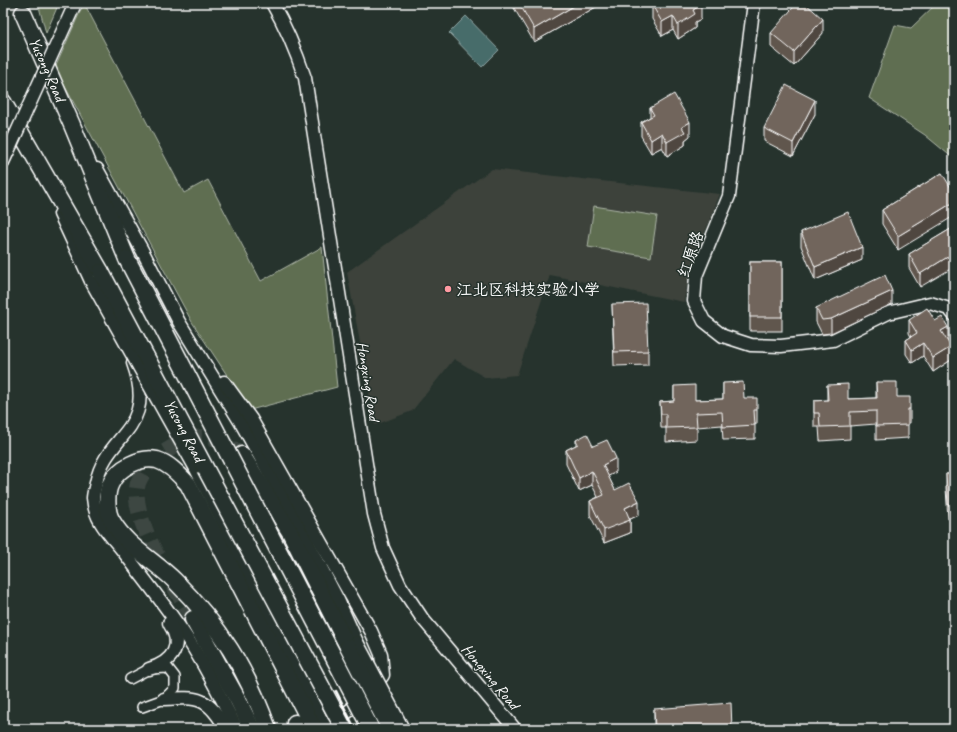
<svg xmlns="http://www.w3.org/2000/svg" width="957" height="732" viewBox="0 0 957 732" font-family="Caveat,'LXGW WenKai TC',sans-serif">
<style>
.built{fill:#3c423b}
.green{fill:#5e6e51;stroke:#aeb6a8}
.water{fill:#476c6b;stroke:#91a7a6}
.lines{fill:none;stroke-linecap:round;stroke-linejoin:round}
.highway-tunnel{stroke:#3c4742;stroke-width:16;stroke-dasharray:16 8;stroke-linecap:butt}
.street-casing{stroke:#fff;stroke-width:12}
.secondary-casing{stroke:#fff;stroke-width:15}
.highway-casing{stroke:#fff;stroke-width:19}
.street{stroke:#26332d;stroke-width:9}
.secondary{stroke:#26332d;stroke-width:12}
.highway{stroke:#26332d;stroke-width:16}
.rail{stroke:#fff;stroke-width:2.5}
.secondary-bridge-casing{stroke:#fff;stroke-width:15;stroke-linecap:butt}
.highway-bridge-casing{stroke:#fff;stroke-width:19;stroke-linecap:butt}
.secondary-bridge{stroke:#26332d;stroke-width:12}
.highway-bridge{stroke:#26332d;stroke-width:16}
.wall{fill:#61574e;stroke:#fff}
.shaded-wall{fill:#4f4740;stroke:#fff}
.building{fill:#71655b;stroke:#fff}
.poi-dot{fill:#ff9aa2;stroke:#26332d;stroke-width:1.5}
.labels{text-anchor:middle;stroke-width:3;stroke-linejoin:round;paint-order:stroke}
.street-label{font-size:16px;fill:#fff;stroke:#26332d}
.poi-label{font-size:16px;fill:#fff;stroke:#26332d;text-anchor:start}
</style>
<rect width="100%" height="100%" fill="#26332d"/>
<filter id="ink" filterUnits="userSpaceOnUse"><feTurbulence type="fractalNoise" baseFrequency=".025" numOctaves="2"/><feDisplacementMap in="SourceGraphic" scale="8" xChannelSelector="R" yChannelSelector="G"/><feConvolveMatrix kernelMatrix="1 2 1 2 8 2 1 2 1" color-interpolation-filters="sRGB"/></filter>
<g filter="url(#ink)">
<polygon class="built" points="492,169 720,194 690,270 684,302 550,275 517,375 486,378 454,359 412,411 375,425 347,272"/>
<g class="green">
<polygon points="38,3 59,3 46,33"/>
<polygon points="84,3 184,193 208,180 261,281 322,247 337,387 250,410 192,322 55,68"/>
<polygon points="937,3 954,3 954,159 925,135 869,98 895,25 911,28"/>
<polygon points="594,206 657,216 651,257 588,247"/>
</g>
<polygon class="water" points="466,16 499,50 482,67 449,33"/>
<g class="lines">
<g class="highway-tunnel">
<polyline points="17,3 23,13"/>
<path d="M193 619C176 588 128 518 138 483 140 478 144 472 146 467 152 458 167 451 176 445 201 430 220 439 242 455"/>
</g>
<defs>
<polyline id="street" points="130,679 149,669 168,668 175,677 175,688 164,699 142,707"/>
<g id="secondary">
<path d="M272 3C286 27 296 51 305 78L374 514 383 548 400 585 422 618 515 729"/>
<polyline points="754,3 729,196 696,276 694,301 704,321 723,336 751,345 781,346 833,340 888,313 930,303 949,309 954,315"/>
<polyline points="3,162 10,147"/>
<polyline points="97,169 142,250 179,322 241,423 303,533 338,600 357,642"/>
<polyline points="60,214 91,281"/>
<path d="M133 363C158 432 106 432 96 483 95 488 93 494 93 498 95 524 113 537 126 555 147 583 170 611 189 641 207 669 222 699 237 729"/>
<polyline points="224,382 251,419 371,631 381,654 383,675 369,695 326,729"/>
<polyline points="195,467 326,729"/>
<path d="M149 669C173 662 184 645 169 623"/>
<path d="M164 699C199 697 208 697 226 729"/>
</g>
<g id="highway">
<polyline points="23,13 72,125 127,259"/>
<polyline points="3,102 101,272"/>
<polyline points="242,455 290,532 348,647"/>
<polyline points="193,619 238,700 252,729"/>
<polyline points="295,723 300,729"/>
<path d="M268 729C247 670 220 626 175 581 155 561 126 546 112 521 106 512 106 492 111 483 118 468 141 456 157 460 170 464 179 475 188 484L314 729"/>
</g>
</defs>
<use href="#street" class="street-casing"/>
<use href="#secondary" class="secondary-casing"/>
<use href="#highway" class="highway-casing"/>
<use href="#street" class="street"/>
<use href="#secondary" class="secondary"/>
<use href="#highway" class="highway"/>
<g class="rail">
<polyline points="342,688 363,729"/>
<polyline points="336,691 355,729"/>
</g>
<defs>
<g id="secondary-bridge">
<polyline points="10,147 74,6"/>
<polyline points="91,281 195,467"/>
<polyline points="357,642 403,729"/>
</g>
<g id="highway-bridge">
<polyline points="127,259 371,729"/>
<polyline points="101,272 344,729"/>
<polyline points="348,647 390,729"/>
</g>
</defs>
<use href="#secondary-bridge" class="secondary-bridge-casing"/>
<use href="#highway-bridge" class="highway-bridge-casing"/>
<use href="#secondary-bridge" class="secondary-bridge"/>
<use href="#highway-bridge" class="highway-bridge"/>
</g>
<g class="wall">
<polygon points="511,3 603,3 534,42"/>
<polygon points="652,5 701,19 695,22 695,28 678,39 673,30 662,36 652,19"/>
<polygon points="771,33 823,33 794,66 771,47"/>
<polygon points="650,108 690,136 685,140 685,145 667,156 662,147 651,153 641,136 641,122 650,117"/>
<polygon points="815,114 793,156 764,141 764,128"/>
<polygon points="942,173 898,250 882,224 882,210"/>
<polygon points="954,227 920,287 909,268 909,254"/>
<polygon points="801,232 862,260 815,280 801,246"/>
<rect x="750" y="262" width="32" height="69"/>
<polygon points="612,304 648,351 648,365 614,366"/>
<polygon points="892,304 831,333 822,334 816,322 816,308"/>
<polygon points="909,320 935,321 948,341 947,341 951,360 933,372 923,356 912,363 906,354 906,340 911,337 909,333"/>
<polygon points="876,382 897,397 910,409 910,423 908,423 908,438 876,440 876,424 850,426 850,439 820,441 819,427 814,427 814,401 827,400 827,385 848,399 876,398"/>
<polygon points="723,383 744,398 757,410 757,424 755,424 755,439 723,440 722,425 697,427 697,440 666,442 666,428 661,428 660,402 674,401 674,386 695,400 723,399"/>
<polygon points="576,440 593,446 616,472 608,476 615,490 639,515 630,519 630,533 604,543 590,515 590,501 598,497 592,485 579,491 566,464 566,450 576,445"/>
<polygon points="946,474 954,474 954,519 948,519 946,488"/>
<polygon points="954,576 954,600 949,594 949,580"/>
<polygon points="654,709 732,729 654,729"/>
</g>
<g class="shaded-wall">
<polygon points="579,3 603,3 534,42 534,29"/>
<polygon points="701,5 701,19 695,22 695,28 678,39 678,25 693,10"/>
<polygon points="673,16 673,30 662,36 662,22"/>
<polygon points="823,19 823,33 794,66 794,52"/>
<polygon points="815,100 815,114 793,156 793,143"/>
<polygon points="690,122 690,136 685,140 685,145 667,156 667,142 682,127"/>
<polygon points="662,133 662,147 651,153 651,140"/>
<polygon points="954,202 954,216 898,250 898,236"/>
<polygon points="862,247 862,260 815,280 815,267"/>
<polygon points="954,253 954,267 920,287 920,274"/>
<polygon points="892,291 892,304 831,333 831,319"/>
<polygon points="948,327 948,341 941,345 941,331"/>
<polygon points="923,343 923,356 912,363 912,350"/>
<polygon points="951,347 951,360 933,372 933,358"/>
<polygon points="616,458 616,472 603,479 603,465"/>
<polygon points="592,471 592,485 579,491 579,478"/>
<polygon points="639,501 639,515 626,521 630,520 630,533 604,543 604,530 625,508"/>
</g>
<g class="building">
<polygon points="519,3 579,3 534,29"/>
<polygon points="655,3 700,3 701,5 693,10 695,14 678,25 673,16 662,22 652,5"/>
<polygon points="797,3 805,3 823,19 794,52 771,33"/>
<polygon points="786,85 815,100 793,143 764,128"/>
<polygon points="674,94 690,122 682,127 685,132 667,142 662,133 651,140 641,122 654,115 650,108"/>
<polygon points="942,173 954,193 954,202 898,236 882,210"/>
<polygon points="848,212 862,247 815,267 801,232"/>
<polygon points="954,227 954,253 920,274 909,254"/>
<rect x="750" y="262" width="32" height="55"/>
<polygon points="885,275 892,291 831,319 822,320 816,308"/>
<polygon points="646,303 648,351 614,352 612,304"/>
<polygon points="927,308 935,321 942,317 948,327 941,331 951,347 933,358 923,343 912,350 906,340 917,333 909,320"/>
<polygon points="743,382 744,398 757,398 757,410 754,410 755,425 723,427 722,412 696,413 697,427 666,428 666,414 661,414 660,402 674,401 674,386 695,385 695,400 723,399 723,383"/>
<polygon points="876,382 897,382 897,397 910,397 910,409 908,409 908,425 876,426 876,411 850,412 850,426 820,427 819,413 814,413 814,401 828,400 827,385 848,384 848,399 877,398"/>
<polygon points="587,434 593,446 607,440 616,458 603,465 615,490 629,483 639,501 625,508 630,520 604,530 590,501 604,495 592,471 579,478 566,450 578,444 576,440"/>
<polygon points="946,474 954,474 954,505 948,505"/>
<polygon points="954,576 954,586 949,580"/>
<polygon points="731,703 732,729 655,729 654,709"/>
</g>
</g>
<circle class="poi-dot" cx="448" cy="289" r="4"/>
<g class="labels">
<g class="street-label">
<text transform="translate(48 69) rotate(66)" y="6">Yusong Road</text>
<text transform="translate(690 254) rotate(-71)" y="6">红原路</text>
<text transform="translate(369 381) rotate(81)" y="6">Hongxing Road</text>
<text transform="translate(185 430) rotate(62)" y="6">Yusong Road</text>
<text transform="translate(491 676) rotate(50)" y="6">Hongxing Road</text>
</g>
<g class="poi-label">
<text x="456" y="295">江北区科技实验小学</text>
</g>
</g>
<rect width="957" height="732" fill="none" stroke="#26332d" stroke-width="16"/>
<rect x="8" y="8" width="941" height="716" fill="none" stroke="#fff" stroke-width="1.5" filter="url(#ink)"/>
</svg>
